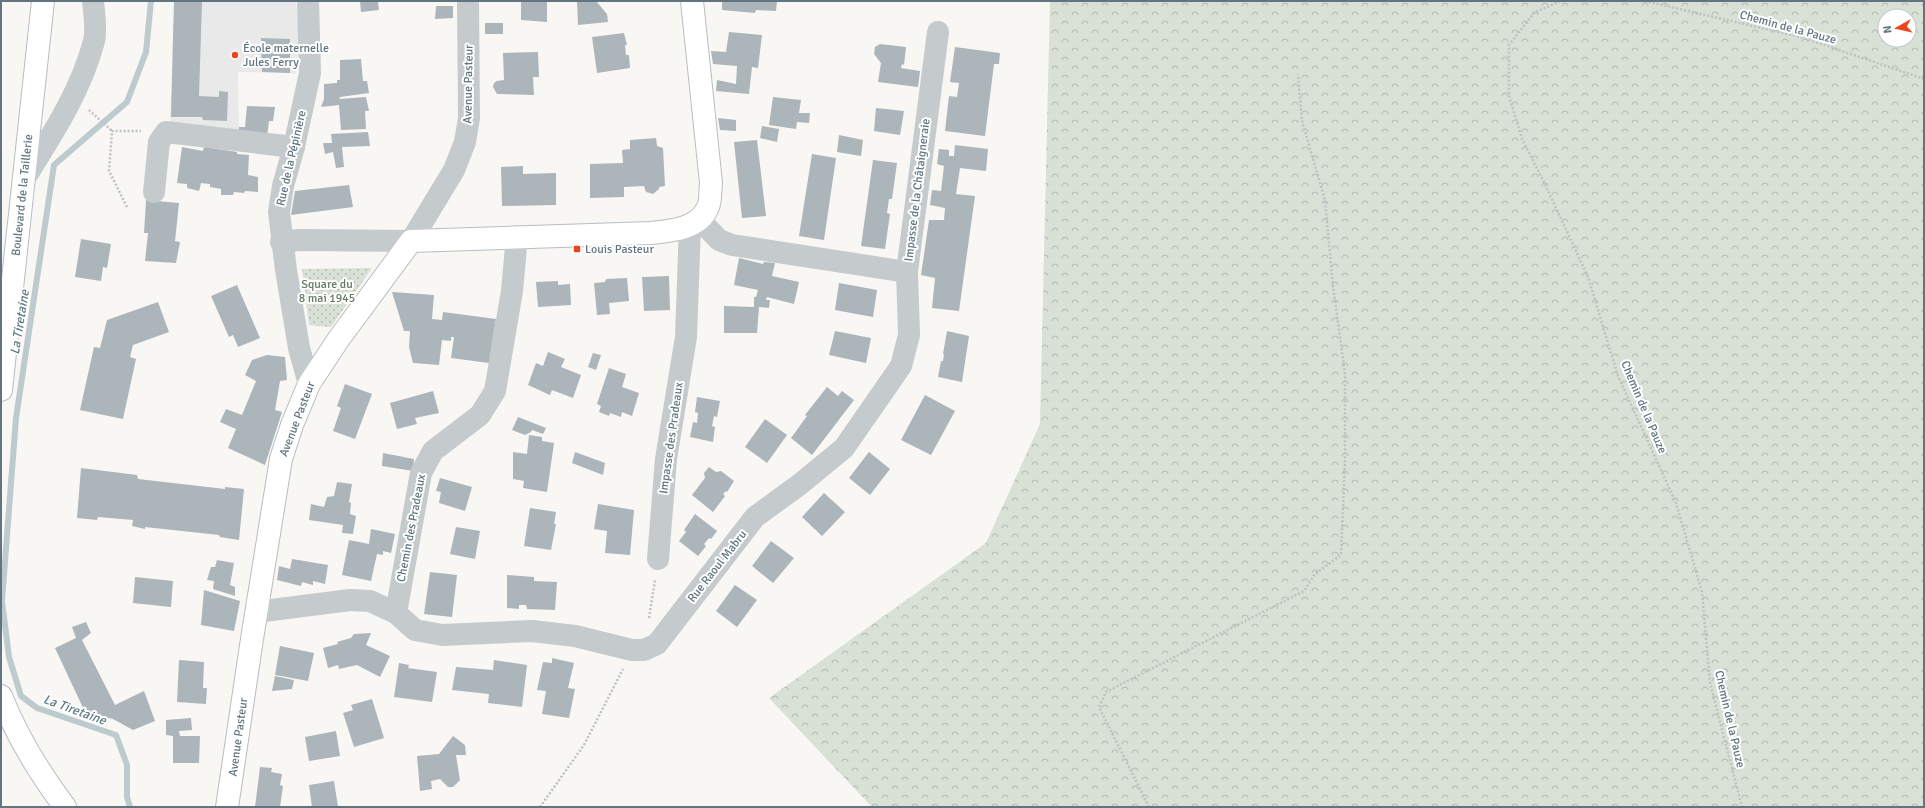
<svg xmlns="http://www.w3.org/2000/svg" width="1925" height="808" viewBox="0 0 1925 808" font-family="Signika,sans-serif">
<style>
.built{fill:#e8e9e8}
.grass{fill:url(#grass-dots)}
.forest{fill:url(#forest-crowns);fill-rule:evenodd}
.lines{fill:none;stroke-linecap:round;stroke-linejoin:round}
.stream{stroke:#bdcace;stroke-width:6}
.building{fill:#abb5ba}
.major-casing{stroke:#b8bdc0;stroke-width:24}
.path{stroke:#bec1c3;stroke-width:2.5;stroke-dasharray:2 2;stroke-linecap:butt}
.minor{stroke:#c5cacc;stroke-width:22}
.major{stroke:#fff;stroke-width:22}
.poi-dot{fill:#ee441e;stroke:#fff;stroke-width:1.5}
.labels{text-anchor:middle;stroke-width:4;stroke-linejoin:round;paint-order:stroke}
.street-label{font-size:12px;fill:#617581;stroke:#fff}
.poi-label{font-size:12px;fill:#617581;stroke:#fff;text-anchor:start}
.park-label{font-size:12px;fill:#667960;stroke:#fff}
.water-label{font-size:13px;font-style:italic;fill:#607b83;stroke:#fff}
</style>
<defs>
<pattern id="grass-dots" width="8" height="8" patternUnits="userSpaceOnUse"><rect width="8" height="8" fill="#d9e0d5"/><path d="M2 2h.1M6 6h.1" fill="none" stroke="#b3bab2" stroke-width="1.8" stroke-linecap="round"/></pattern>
<pattern id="forest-crowns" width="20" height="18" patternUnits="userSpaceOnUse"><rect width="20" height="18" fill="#d9e0d5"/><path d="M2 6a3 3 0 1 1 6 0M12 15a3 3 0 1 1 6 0" fill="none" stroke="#b3bab2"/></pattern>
</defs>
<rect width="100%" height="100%" fill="#f8f7f4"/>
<polygon class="built" points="174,1 296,1 299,38 296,73 238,72 239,134 170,126"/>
<polygon class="grass" points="372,268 331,327 309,325 302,269"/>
<path class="forest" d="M1050 1H1924V807H872L769 698 986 543 1040 424ZM1885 16H1909V40H1885Z"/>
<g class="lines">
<polyline class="stream" points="130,807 127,797 127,765 116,735 37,708 21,696 9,657 2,601 16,418 54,165 127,102 146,52 151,1"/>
</g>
<g class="building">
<polygon points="174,1 202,1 199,96 219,97 219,91 228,92 227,121 203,120 202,117 171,117"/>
<polygon points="360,1 378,1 379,10 361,12"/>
<polygon points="521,1 547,1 547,22 521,20"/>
<polygon points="577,1 596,1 607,14 608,22 578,25"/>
<polygon points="722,1 777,1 776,11 756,10 755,13 722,10"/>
<polygon points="436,6 453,6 453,18 435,19"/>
<rect x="485" y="23" width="18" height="11"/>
<polygon points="729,32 762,35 758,68 752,67 749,94 716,91 717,80 736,84 737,66 713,64 711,51 726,52"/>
<polygon points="624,33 627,45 625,45 626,55 629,55 630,68 597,73 592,37"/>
<polygon points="261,38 290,39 290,73 262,72"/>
<polygon points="880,44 906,47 904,65 902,64 901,68 920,71 918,87 878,82 881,63 874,54 875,47"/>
<polygon points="955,47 1000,53 999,64 994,64 985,136 945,131 949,96 957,97 959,83 950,82"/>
<polygon points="538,52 539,77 533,77 534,95 497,94 493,87 494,83 497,81 504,80 503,53"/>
<polygon points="361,59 363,81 367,81 369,93 340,97 339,99 366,97 369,111 365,111 366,129 341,130 339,105 321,107 324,99 324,84 337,83 337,80 340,80 340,60"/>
<polygon points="773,97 801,100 799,113 810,113 809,123 797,122 796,129 769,125"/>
<polygon points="247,106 275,107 273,121 269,121 267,137 239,134 239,127 245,127"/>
<polygon points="876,108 904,111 900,135 874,131"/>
<polygon points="718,118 736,120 736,131 720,130"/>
<polygon points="762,126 779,129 777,142 760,138"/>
<polygon points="368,132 370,146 342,147 344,167 336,168 333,152 325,154 323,143 332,143 331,134"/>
<polygon points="839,135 863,140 861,156 837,152"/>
<polygon points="656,138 657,146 663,148 665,186 659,187 659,189 653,194 646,192 644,186 624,187 624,197 590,198 590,164 623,163 622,150 630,149 630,140"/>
<polygon points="757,140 766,216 742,218 734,142"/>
<polygon points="955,145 988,149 986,171 960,168 956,194 975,196 959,311 932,308 935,278 921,275 929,220 944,220 945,208 930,205 932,190 941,191 942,183 944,166 937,164 939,149 949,150 949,156 954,156"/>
<polygon points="182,147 203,151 204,147 237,152 237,154 249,155 248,175 258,177 258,192 245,191 244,193 234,192 233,195 221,195 221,189 210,187 210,184 201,183 199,191 187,188 187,184 177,183"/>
<polygon points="812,154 836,158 824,240 799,236"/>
<polygon points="873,160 897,163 892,199 889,199 887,213 890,214 885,249 861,246"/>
<polygon points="523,166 523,174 556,173 556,205 502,206 501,167"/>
<polygon points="349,185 353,207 291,215 295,191"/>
<polygon points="146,200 179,203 175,241 180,242 176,263 145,261 148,233 144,233"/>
<polygon points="81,239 111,244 107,268 103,267 101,281 75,277"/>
<polygon points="739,258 763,264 764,262 775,263 772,276 799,282 794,304 767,297 766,300 770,300 769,308 759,307 757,333 724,333 724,306 754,307 754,297 756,297 758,290 734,285"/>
<polygon points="669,276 670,310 644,311 642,277"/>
<polygon points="627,278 629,301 609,303 610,314 597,315 594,283 605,282 606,279"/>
<polygon points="558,281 558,285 570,284 571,305 538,307 536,282"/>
<polygon points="839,283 877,290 873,317 835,310"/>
<polygon points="237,285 260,338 238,347 233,335 229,337 211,296"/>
<polygon points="392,292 434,295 432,319 442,320 443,312 496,319 489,363 451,358 454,337 451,337 451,341 442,340 439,365 413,363 409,347 410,331 404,331"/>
<polygon points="158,302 169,332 133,345 130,357 136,359 123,419 80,410 94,347 100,348 107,320"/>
<polygon points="835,331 871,338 866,363 829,355"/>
<polygon points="947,331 969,336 962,382 938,377 941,361 943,361 944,354 943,354"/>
<polygon points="548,352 565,359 561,367 581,375 573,398 552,390 550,395 528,385 536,363 543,366"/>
<polygon points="593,353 601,355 596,370 588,367"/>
<polygon points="267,355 285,357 287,380 280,381 275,410 282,412 265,465 228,448 236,429 220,422 226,409 242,415 256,381 245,375 252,360"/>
<polygon points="609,368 626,374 622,387 639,393 632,416 622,412 621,417 610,413 609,416 599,412 601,406 597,404"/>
<polygon points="345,384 372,394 355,439 333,431 341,408 337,406"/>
<polygon points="827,387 838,396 842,391 854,400 812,455 791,438 807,416 805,415"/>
<polygon points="433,391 439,413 415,418 417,424 397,429 390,403"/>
<polygon points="925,395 955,411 931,455 901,440"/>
<polygon points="697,397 720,401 717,417 714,416 712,426 715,427 713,442 690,437 693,422 697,423 698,413 695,412"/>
<polygon points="518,417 546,428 543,434 532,430 531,432 525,435 512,430"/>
<polygon points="765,419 787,435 767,463 745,447"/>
<polygon points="529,435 542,437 542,441 554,443 547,492 523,488 524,481 513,479 513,452 527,454"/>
<polygon points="575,452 605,463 603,475 572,463"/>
<polygon points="869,452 890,469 870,495 849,478"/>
<polygon points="383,453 414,459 413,471 382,466"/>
<polygon points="709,467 716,472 721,471 734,481 727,492 726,491 723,494 725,496 713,512 692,495 705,478 704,473"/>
<polygon points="81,468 137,475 138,479 225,489 225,487 244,489 239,540 220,537 219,535 145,527 145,529 132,526 133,520 98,517 97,520 77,518"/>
<polygon points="440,478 472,487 465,511 439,503 441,492 436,491"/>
<polygon points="337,482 352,484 349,502 351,503 350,514 356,516 353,534 342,533 343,525 309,520 311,504 324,507 327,497 334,496"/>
<polygon points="824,493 845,512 822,536 802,517"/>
<polygon points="598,504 634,510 630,555 605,553 607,531 594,529"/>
<polygon points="530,508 556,512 554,524 556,524 551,550 524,546"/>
<polygon points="695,514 717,531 711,539 709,538 704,544 706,546 698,556 679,541 686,532 684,530"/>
<polygon points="456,527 480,531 475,559 450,554"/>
<polygon points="371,529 395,534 391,553 383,551 383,555 377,554 371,581 342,575 349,540 369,544"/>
<polygon points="771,541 794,558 773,583 752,566"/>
<polygon points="292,559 328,565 325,584 313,581 313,585 302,582 301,586 277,580 279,566 290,569"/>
<polygon points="217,560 234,563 230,585 235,587 235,596 213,589 214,581 207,580 211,567 215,567"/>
<polygon points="430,572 457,575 452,617 424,614"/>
<polygon points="507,575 534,577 534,581 557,582 555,610 527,609 526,605 519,605 519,609 507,608"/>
<polygon points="135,577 173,581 171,607 133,603"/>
<polygon points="735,585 757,600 737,627 716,611"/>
<polygon points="204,590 240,601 234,631 201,625"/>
<polygon points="86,622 91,633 82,640 115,705 144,691 155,721 133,730 113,719 85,712 55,648 76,638 72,627"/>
<polygon points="371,633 366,645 390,656 380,677 357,665 339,669 338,665 328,668 323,648 338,644 337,642 351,638 354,634"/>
<polygon points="280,646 314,653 308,681 275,675"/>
<polygon points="552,658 574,663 568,688 575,689 569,718 542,714 546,691 537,690 543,662 552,663"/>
<polygon points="179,660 204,662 203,688 207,688 206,704 177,702"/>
<polygon points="494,660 527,665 522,707 488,703 489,694 452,690 456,667 493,670"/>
<polygon points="399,663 409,665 408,668 437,672 432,702 394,697"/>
<polygon points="275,676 294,680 292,689 272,691"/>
<polygon points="372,699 384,738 354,747 343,713 353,710 351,705"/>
<polygon points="191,718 192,730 179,731 180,736 200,736 199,763 173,763 173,736 166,735 166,720"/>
<polygon points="336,731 340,756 309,761 305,737"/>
<polygon points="453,736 465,745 466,755 456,755 460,780 453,787 448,787 440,779 431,781 432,789 420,791 417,756 439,754"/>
<polygon points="260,767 272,768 271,772 282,774 280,785 283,786 280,807 255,807"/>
<polygon points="334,781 338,807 312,807 309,785"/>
</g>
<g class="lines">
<defs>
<g id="major">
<polyline points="1,390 43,1"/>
<path d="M1 696C17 737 38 771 65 807"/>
<path d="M227 807 252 639 281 459 292 425 309 384 338 340 411 241 651 233C671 231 699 229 708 207 711 201 710 190 711 183L692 1"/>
</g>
</defs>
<use href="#major" class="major-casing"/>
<g class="path">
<polyline points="1560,1 1534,13 1509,45 1509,96 1522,139 1543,180 1588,277 1618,376 1676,503 1702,592 1710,683 1742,807"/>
<polyline points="1645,1 1804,38 1924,79"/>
<polyline points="89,110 112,131"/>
<polyline points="127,207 109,171 112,131 141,131"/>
<polyline points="649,618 655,580"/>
<polyline points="540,807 584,745 623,669"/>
<polyline points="1149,807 1099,707 1106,692 1304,591 1315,574 1341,555 1345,460 1345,374 1333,286 1325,200 1302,121 1298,74"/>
</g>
<g class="minor">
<polyline points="308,1 310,73 294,147 283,186 279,212 286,270 299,348 309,384"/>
<path d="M25 178C52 135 81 91 94 41 97 29 94 13 93 1"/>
<polyline points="154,192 159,142 166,132 294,147"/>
<polyline points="699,219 719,240 732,245 907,272"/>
<polyline points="281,242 300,240 411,241 454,170 465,142 469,118 468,1"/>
<polyline points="658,559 666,459 686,337 690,225"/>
<polyline points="256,612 350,600 370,601 396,613 415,630 442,635 532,631 575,636 632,650 644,650 657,644 755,517 799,485 844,448 901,366 909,335 907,272 938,32"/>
<polyline points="396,613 421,473 433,451 480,415 495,391 512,291 517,236"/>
</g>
<use href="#major" class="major"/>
</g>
<g class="poi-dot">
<circle cx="235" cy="55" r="4"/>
<rect x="573" y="245" width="8" height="8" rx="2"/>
</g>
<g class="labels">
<g class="street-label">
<text transform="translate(1788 27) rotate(15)" y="4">Chemin de la Pauze</text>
<text transform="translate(468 84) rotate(-89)" y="4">Avenue Pasteur</text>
<text transform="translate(291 158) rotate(-77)" y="4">Rue de la Pépinière</text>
<text transform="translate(917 190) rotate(-83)" y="4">Impasse de la Châtaigneraie</text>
<text transform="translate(22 195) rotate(-84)" y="4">Boulevard de la Taillerie</text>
<text transform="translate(1644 407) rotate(67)" y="4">Chemin de la Pauze</text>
<text transform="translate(297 419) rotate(-69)" y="4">Avenue Pasteur</text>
<text transform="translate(671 438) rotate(-82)" y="4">Impasse des Pradeaux</text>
<text transform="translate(411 528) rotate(-79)" y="4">Chemin des Pradeaux</text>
<text transform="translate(717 566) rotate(-52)" y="4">Rue Raoul Mabru</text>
<text transform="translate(1730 719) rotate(77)" y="4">Chemin de la Pauze</text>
<text transform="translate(238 737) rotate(-82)" y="4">Avenue Pasteur</text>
</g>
<g class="poi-label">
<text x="243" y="52">École maternelle<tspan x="243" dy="14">Jules Ferry</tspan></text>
<text x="585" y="253">Louis Pasteur</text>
</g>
<g class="park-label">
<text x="327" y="288">Square du<tspan x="327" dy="14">8 mai 1945</tspan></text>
</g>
<g class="water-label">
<text transform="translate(19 322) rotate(-81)" y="5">La Tiretaine</text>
<text transform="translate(75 709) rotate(20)" y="5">La Tiretaine</text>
</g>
</g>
<rect width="1925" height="808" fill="none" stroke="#617581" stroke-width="4"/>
<g transform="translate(1897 28) rotate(262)"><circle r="19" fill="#ffffff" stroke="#c0c8cd"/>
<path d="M0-3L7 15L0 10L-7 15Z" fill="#ee441e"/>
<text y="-6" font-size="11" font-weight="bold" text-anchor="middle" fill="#617581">N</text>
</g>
</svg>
